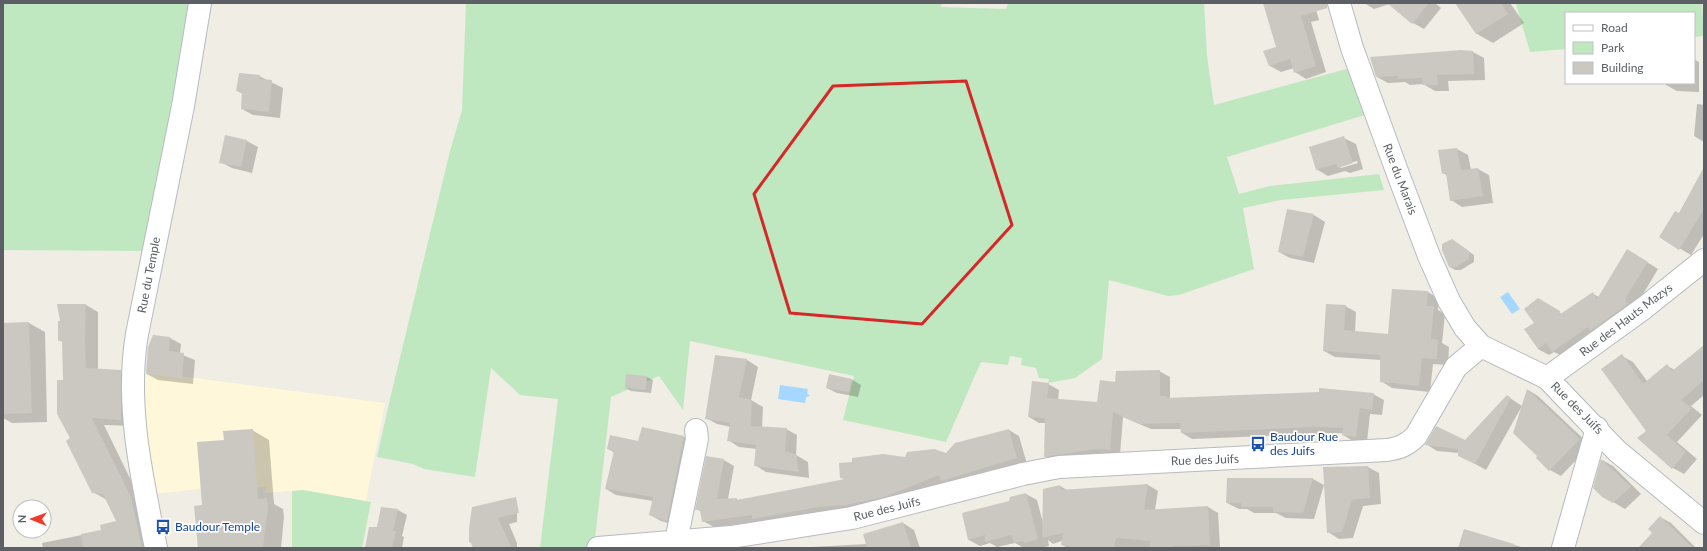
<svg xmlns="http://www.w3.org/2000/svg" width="1707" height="551" viewBox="0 0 1707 551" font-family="Lato,sans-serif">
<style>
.commercial{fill:#fff7da}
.green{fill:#c0e8c0}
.water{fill:#a5d7ff}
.shadow{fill:#0003;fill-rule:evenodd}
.building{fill:#cac8c1}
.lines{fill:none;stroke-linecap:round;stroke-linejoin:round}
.minor-casing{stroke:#b7babf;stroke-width:24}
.minor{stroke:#fff;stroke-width:22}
.marked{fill:none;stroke:#d62828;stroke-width:3;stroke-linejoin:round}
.labels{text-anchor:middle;stroke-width:3.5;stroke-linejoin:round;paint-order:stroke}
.street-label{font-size:12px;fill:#5c6066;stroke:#fff}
.transit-label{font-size:12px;fill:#164399;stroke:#fff;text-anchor:start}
</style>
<rect width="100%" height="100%" fill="#efede4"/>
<polygon class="commercial" points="141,371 385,403 366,501 303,490 265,493 266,487 255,488 255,483 154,494 143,429"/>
<g class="green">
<polygon points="3,3 193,3 145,251 3,250"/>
<polygon points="466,3 942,3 941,7 1006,9 1008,3 1204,3 1207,56 1214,105 1350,68 1368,114 1227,157 1239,194 1270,186 1379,174 1384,190 1281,200 1243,208 1254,269 1179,295 1168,296 1109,280 1102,359 1075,378 1048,383 1049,379 1039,378 1036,368 1021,365 1022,358 1010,356 1008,365 981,362 946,442 843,420 854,376 690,341 683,410 659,376 611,397 594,548 540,548 558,399 520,395 491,368 475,477 424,469 413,464 377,457 389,403 450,151 462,110"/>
<polygon points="1522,3 1702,3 1704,36 1694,37 1694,13 1566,13 1566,49 1530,52 1516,4"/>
<polygon points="303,490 371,502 362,548 292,548 292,491"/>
</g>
<g class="water">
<polygon points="1508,292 1520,309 1512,314 1500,297"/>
<polygon points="780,385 808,389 807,393 810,396 806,397 805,403 778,399"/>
</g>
<g class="shadow">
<polygon points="1264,3 1314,3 1319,20 1311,22 1326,72 1306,79 1295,72 1294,68 1281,72 1270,66 1277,48"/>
<polygon points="1364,3 1435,3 1441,8 1424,29 1413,23 1390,4 1374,9"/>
<polygon points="1457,3 1510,3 1524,23 1493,43 1477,34"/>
<polygon points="1473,52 1484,58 1485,80 1448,81 1449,91 1435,91 1423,84 1410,85 1405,82 1388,83 1377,77"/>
<polygon points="1694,59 1699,62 1699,92 1677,91 1666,85 1666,83 1694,83"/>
<polygon points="259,76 283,88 280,118 253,115 242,109 243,94 237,91"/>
<polygon points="1697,104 1704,105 1704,142 1694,136"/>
<polygon points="226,136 247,141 258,147 252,173 232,168 220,162"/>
<path d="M1344 138 1356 144 1363 169 1350 173 1345 171 1328 176 1316 169ZM1357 161 1358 163 1341 168 1339 166Z"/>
<polygon points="1457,149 1468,155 1471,170 1478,169 1489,175 1493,203 1462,207 1451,200 1448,176 1443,173 1440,151"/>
<polygon points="1704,169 1704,234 1691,255 1660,237 1679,214"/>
<polygon points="1314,215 1325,222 1314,263 1290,258 1279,252"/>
<polygon points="1457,243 1474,255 1474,262 1461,270 1455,270 1450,267"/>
<polygon points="1639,257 1658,269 1636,306 1564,357 1554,352 1549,355 1538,349 1535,323 1538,299 1562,314 1593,294 1599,297"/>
<polygon points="1428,292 1439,299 1438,310 1445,314 1442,343 1449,347 1448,365 1433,364 1430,392 1392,388 1381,381 1381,360 1335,357 1324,351 1345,306 1356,312 1355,332 1389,335"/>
<polygon points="86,305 98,312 98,369 121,371 133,378 134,426 104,425 143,505 152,548 43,548 42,543 102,531 118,522 107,500 93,492 71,439 64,381 63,342 59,340"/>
<polygon points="29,323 45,332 47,422 12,423 3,418 3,324"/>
<polygon points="170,338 181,344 180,354 195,360 193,384 158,380 147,374"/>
<polygon points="1704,347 1704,395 1691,406 1702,415 1677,442 1697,459 1684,474 1673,468 1647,431 1622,356 1633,362 1647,381 1667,366 1675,370"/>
<polygon points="716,356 747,360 758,367 751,400 763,407 762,428 786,429 797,435 796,455 808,462 809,478 766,472 755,465 757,449 739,447 728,440 731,427 717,424 706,418"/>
<polygon points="1159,371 1170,377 1170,399 1373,394 1384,400 1382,415 1370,414 1367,442 1353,441 1343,435 1343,433 1192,439 1182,433 1181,429 1151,429 1123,417 1120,455 1055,462 1045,456 1046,423 1039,423 1029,417 1048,384 1059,390 1058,400 1098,403 1115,383"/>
<polygon points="627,375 647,377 653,380 651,393 631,391 626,388"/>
<polygon points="851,379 861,385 858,397 837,393 827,388"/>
<polygon points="1528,390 1538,396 1590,445 1561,476 1550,470"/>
<polygon points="1507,396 1522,406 1486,470 1459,455 1459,453 1437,451 1426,444 1465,442"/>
<polygon points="252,430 269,440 274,504 283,509 284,517 281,548 285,548 199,548 203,506 225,441"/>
<polygon points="1009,430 1019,436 1027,464 953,487 945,483 902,500 857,510 714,527 703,521 702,512 696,509 724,460 734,466 728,499 736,499 740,501 845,480 841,477 906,458 946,454"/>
<polygon points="684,437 694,443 678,526 661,521 650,515 653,501 616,495 606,489 615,453 608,449 639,442"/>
<polygon points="1602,460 1613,466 1641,494 1625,509 1603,496"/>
<polygon points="1368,467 1379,473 1381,504 1363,506 1353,538 1339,539 1328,532"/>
<polygon points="1228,479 1313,479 1324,485 1314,519 1286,518 1276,513 1254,513 1247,509 1239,509 1227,503"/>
<polygon points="1148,485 1158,491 1155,510 1208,507 1218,513 1220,548 1068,548 1062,545 1062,541 1053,544 1048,540 1049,546 1040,548 1024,548 1015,543 997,547 990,543 980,546 969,540 963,514 1009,502 1026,494 1037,500 1043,523 1060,486 1067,490"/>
<polygon points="517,507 517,522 509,524 517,543 517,548 474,548 470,528"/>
<polygon points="398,510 407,515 402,536 404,537 402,548 366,548 378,528"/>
<polygon points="1660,517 1671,523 1696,548 1640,548 1653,533"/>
<polygon points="903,523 914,530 920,548 792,548 867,544"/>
<polygon points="1464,531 1525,548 1461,548"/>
</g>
<g class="building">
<polygon points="1263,3 1327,3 1327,8 1301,16 1316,66 1294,73 1290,59 1269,66 1263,51 1276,47"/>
<polygon points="1387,3 1429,3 1412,24"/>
<polygon points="1455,3 1501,3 1508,14 1476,34"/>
<polygon points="1461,50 1473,51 1474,74 1437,75 1438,85 1422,85 1422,78 1398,79 1397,76 1376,77 1370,57"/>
<polygon points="239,73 260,75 260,79 272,80 269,112 241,109 242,92 236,91"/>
<polygon points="225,135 247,140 241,167 219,163"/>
<polygon points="1344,136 1353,163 1338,168 1336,164 1316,170 1309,147"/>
<polygon points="1457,148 1461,170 1478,168 1483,196 1450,201 1446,173 1442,174 1438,150"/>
<polygon points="1704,167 1704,209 1679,250 1659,237 1675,211 1679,213"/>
<polygon points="1287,209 1314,214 1303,257 1278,252"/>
<polygon points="1452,239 1469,251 1469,259 1456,267 1449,267 1442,250 1442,244"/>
<polygon points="1627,249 1648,262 1625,299 1628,304 1593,329 1590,331 1588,327 1552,352 1546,343 1538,349 1524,329 1534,323 1524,309 1538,298 1560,311 1559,315 1593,292 1597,299"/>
<polygon points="1392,289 1428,291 1427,306 1434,306 1431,339 1438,340 1437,359 1422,358 1419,386 1380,382 1380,355 1323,351 1326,304 1346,305 1344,330 1388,334"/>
<polygon points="57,304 86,304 85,340 86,368 121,370 121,420 92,418 131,497 142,548 83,548 81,534 101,530 100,525 116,521 103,494 92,493 66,441 70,438 57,414 57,380 63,380 62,340 58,341 58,321 60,321"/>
<polygon points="29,322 32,413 3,414 3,323"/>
<polygon points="153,335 170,337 169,351 184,353 182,378 146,374 148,347"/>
<polygon points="1704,345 1704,380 1681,400 1692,408 1667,435 1686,452 1672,469 1637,438 1646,431 1601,369 1622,354 1643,384 1667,364 1672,371"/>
<polygon points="715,355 747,359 739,397 752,400 751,426 787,428 785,451 797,455 797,463 799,472 754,466 756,445 727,441 730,423 705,419"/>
<polygon points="1160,370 1160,396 1167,396 1167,398 1319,392 1319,388 1374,393 1372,410 1360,408 1356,437 1342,435 1343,428 1315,427 1181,433 1180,423 1139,424 1113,412 1110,450 1096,449 1044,457 1045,418 1028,417 1032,381 1049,383 1047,398 1097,402 1100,380 1115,382 1116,371"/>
<polygon points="626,374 647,376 646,390 625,388"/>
<polygon points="829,374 852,379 849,392 826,388"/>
<polygon points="1527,389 1580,439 1549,471 1536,458 1537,456 1513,433"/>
<polygon points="1507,395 1511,398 1475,464 1458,456 1458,449 1425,445 1436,426 1465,440"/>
<polygon points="642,427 684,436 667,521 649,515 653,497 605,489 614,451 607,449 610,435 638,441"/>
<polygon points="253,429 258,499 267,498 268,507 263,548 198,548 194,506 202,505 197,442 224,440 223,431"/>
<polygon points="1009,429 1017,458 941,481 939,475 884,497 846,505 818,507 752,519 752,515 702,522 700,510 695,510 706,456 724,459 717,499 737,498 737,500 845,479 840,478 839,463 852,462 852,458 883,454 905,457 907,452 934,449 946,453 955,443"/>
<polygon points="1601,459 1631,487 1613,503 1602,497 1593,488"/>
<polygon points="1368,466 1370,498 1352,500 1342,532 1327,533 1323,467"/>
<polygon points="1227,478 1313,478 1303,513 1273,512 1273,507 1241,507 1241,503 1226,503"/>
<polygon points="1148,484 1144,510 1208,506 1210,545 1173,546 1173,548 1150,548 1150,541 1116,538 1114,548 1078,548 1061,545 1063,533 1042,538 1043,489 1060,485 1061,490"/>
<polygon points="1026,493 1038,539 1024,543 1023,541 1014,543 1011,535 985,542 985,535 968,540 962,513 1009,501 1010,497"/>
<polygon points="516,497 519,513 498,518 512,548 473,548 471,543 469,542 469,529 472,507"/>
<polygon points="381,507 398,509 393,531 396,531 392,548 365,548 369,527 377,527"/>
<polygon points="1660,516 1668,524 1693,548 1638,548 1652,533 1648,529"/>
<polygon points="903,522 911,548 867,548 863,534"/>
<polygon points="1464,529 1514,544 1513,548 1458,548"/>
</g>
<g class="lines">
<defs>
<g id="minor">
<polyline points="1339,3 1352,48 1398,174 1429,256 1449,301 1465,328 1481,346 1547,378 1617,451 1704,523"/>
<polyline points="1547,378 1644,308 1704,260"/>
<polyline points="676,541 697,439 696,430"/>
<path d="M156 548C142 478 125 405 137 334L183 106 200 3"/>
<path d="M598 548 731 537 852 518 1023 474 1059 467 1387 450C1400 448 1407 445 1416 436L1456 367 1481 346"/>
<polyline points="1563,548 1597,428"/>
</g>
</defs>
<use href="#minor" class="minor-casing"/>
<use href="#minor" class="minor"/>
</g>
<path class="marked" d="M966 81 1012 225 922 324 790 313 754 194 833 86Z"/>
<defs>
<symbol id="bus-bare" viewBox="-9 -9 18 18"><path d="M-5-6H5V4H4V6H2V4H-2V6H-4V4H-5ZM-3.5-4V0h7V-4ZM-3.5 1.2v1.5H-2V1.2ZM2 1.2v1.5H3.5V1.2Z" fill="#1a4fb4" stroke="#fff" stroke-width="2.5" paint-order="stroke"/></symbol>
</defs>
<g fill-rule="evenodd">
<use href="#bus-bare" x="1247" y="433" width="22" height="22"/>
<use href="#bus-bare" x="152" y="516" width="22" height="22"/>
</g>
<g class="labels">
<g class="street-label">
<text transform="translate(1400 179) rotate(69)" y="4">Rue du Marais</text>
<text transform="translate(149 275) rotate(-79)" y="4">Rue du Temple</text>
<text transform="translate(1626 320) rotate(-37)" y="4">Rue des Hauts Mazys</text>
<text transform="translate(1577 408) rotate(45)" y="4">Rue des Juifs</text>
<text transform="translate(1205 460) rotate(-2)" y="4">Rue des Juifs</text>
<text transform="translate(887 509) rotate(-14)" y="4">Rue des Juifs</text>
</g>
<g class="transit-label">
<text x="1270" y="441">Baudour Rue<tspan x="1270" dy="14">des Juifs</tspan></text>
<text x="175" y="531">Baudour Temple</text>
</g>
</g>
<rect width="1707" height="551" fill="none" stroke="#5c6066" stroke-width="8"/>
<rect x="1565" y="12" width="130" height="72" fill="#ffffff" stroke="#bebfc2"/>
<rect x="1573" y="25" width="20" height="6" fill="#ffffff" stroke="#bebfc2"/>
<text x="1601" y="32" font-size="12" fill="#5c6066">Road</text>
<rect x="1573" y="42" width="20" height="12" fill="#c0e8c0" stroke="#bebfc2"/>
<text x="1601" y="52" font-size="12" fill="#5c6066">Park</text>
<rect x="1573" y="62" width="20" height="12" fill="#cac8c1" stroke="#bebfc2"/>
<text x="1601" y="72" font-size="12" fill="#5c6066">Building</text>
<g transform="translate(32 519) rotate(271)"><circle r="19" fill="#ffffff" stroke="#bebfc2"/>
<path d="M0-3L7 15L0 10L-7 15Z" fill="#f13a29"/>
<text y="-6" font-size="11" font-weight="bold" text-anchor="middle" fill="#5c6066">N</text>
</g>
</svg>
